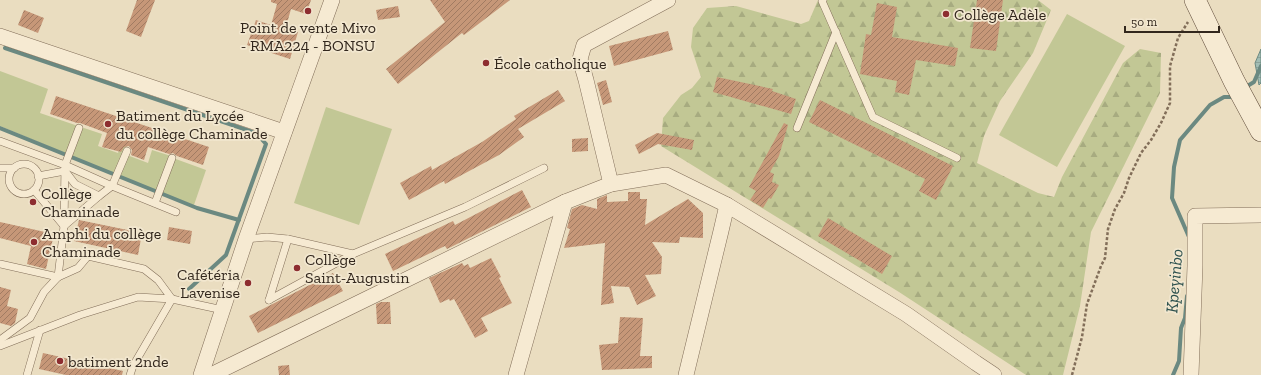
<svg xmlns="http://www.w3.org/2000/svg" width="1261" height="375" viewBox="0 0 1261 375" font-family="'Zilla Slab',serif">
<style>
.forest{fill:url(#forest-firs)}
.green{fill:#c2c795}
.water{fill:url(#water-rules);stroke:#6b8981}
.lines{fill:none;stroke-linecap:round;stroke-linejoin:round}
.stream{stroke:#6b8981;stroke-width:4}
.building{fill:url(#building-hatch)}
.lane-casing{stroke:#826e59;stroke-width:8}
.street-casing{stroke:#826e59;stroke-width:16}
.secondary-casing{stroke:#634f3d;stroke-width:22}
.path{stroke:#826e59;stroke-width:2.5;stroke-dasharray:3 2;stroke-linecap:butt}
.lane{stroke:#f6ead2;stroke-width:7}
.street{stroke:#f6ead2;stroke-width:15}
.secondary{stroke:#f6ead2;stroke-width:21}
.poi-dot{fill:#8d2d30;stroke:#f2e7cf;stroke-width:1.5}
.labels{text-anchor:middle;stroke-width:3.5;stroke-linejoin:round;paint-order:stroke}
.poi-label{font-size:16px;fill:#32271d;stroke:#f2e7cf;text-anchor:start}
.water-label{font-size:17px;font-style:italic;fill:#2d514e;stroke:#f2e7cf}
</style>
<defs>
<pattern id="forest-firs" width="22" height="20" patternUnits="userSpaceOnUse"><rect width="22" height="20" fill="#c2c795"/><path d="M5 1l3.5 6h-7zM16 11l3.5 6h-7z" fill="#a7ab80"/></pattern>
<pattern id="water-rules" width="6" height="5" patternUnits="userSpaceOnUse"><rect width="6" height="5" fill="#a2bdb4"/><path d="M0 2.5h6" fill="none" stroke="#8ca29a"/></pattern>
<pattern id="building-hatch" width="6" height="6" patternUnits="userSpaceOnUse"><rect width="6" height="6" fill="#c69778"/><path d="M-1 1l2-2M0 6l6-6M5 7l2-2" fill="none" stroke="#a17b62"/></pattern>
</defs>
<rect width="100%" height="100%" fill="#eaddc0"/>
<polygon class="forest" points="818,0 1038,0 1051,10 1033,53 1000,101 984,136 977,163 1038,193 1054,197 1062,177 1123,63 1140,49 1161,53 1160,93 1091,232 1080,306 1063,375 1026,375 899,292 661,146 663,118 681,95 692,88 701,77 691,47 693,28 707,8 736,6 801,24 809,21"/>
<g class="green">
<polygon points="1067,14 1125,46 1057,167 999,135"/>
<polygon points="0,71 48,89 40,113 78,126 67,154 0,126"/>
<polygon points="326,107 392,129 359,225 294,203"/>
<polygon points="81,127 102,134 98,146 118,153 123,140 128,142 117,176 71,156"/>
<polygon points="152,150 171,156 158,191 120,177 127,155 148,163"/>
<polygon points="173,158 206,170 194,205 161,193"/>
</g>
<polygon class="water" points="1261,49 1261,83 1259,85 1255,63"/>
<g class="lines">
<g class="stream">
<polyline points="5,48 256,133 266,144 226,255 189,289"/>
<polyline points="1244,88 1254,82 1261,66"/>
<polyline points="0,128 197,208 239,220"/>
<polyline points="1189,237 1172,198 1174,167 1180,140 1210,105 1224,97 1230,97 1235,94"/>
<polyline points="1173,375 1179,361 1181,328 1185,318 1187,296"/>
</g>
</g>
<g class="building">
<polygon points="137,0 155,0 141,37 126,31"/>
<polygon points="271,0 311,0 306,14 291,9 286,27 298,32 290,59 247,45 256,20 271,25 277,4 271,2"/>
<polygon points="430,0 510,0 464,35 462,33 398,84 386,69 445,22"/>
<polygon points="977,0 1003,0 996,51 970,48"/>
<polygon points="877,3 897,7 892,37 958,48 955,66 916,60 909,95 895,92 897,81 860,74 866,34 871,35"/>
<polygon points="398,6 400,17 378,20 376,10"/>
<polygon points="24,10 44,18 38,33 18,25"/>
<polygon points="668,31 673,50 614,66 609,46"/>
<polygon points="717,77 773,89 772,91 796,99 791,114 713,92"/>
<polygon points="606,80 612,102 603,105 597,83"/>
<polygon points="558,90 565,101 518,129 524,137 499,155 445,184 444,181 409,200 400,183 431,166 432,170 482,142 516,119 514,116"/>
<polygon points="56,96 209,147 203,165 177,156 173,153 169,154 148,147 144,160 131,155 132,150 129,146 124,147 121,152 102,147 107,133 80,123 77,123 50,114"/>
<polygon points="820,100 953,166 936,200 919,191 925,179 809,122"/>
<polygon points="784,123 788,125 779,156 770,172 774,174 772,182 779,185 771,199 769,198 763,208 750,200 756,191 749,187"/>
<polygon points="657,133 694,140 692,150 658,144 639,154 635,145"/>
<polygon points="588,138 588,151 572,152 572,139"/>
<polygon points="522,190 531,207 447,249 445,246 393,271 385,254 453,221 455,225"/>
<polygon points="628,192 640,192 640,199 647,199 645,225 688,199 703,213 703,238 680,237 679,243 652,242 662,257 661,274 645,275 656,296 637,305 629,287 611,286 614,303 601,305 605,243 564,248 570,229 567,228 572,209 582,205 597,209 597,199 607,195 607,202 628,201"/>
<polygon points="828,218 892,256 882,274 818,236"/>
<polygon points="79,220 142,233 138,255 74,241"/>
<polygon points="0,222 54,234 46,269 27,264 31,246 0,238"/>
<polygon points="169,227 192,231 190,244 167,240"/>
<polygon points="491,258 501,277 499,278 512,303 481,318 488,331 475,338 454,299 450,301 449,299 440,303 429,278 462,263 464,266 468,264 470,268"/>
<polygon points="333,273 343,291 258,333 249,316"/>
<polygon points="0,287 11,290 7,306 18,309 15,323 11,326 0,323"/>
<polygon points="381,302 390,302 391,324 377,324 376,304"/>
<polygon points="620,317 643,318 640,356 652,356 652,368 602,370 599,345 618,343"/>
<polygon points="43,353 123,371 122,375 66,375 39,369"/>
<polygon points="289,365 290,375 279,375 278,366"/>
</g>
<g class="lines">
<defs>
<g id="lane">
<polyline points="823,0 822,1 873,117 957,158"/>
<polyline points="797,128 836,32"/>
<polyline points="0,141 65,165 112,186 176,212"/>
<circle cx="24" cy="179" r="15"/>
<polyline points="0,168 14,168"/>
<polyline points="38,176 65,171 75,184 99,196"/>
<polyline points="34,190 64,226 99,196 112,186 127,151"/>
<polyline points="155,203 172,158"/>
<polyline points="246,239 267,237 288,239 353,254"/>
<polyline points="0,264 58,277 78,268 88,256 144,269 158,280 172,299 138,297 80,315 0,346"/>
<polyline points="269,300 353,254 465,207 544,168"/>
<polyline points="269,300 288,239"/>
<polyline points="0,340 30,318 44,292 58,277 64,226 65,165 79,128"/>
<polyline points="27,375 40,330"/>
<polyline points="130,375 133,366 172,299 223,310"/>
</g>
<g id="street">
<polyline points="0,36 284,132"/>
<polyline points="611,184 586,80 580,59 584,45 668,0"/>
<polyline points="201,375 246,239 332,0"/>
<polyline points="211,375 565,202 611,184 666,175 727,205 906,314 976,363 994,375"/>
<polyline points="516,375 565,202"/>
<polyline points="686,375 721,231 727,205"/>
<polyline points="1191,375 1195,266 1195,216 1261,215"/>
</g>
<polyline id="secondary" points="1195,0 1234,81 1261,131"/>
</defs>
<use href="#lane" class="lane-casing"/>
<use href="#street" class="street-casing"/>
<use href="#secondary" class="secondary-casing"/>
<polyline class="path" points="1072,375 1082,337 1087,304 1101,266 1105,258 1108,229 1115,209 1124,193 1129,178 1141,153 1151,140 1161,123 1170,103 1170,66 1178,38 1188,22"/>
<use href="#lane" class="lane"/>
<use href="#street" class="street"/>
<use href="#secondary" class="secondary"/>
</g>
<g class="poi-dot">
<circle cx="308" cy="11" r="4"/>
<circle cx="946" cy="14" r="4"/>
<circle cx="486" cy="63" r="4"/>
<circle cx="108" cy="124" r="4"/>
<circle cx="33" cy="202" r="4"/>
<circle cx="34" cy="242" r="4"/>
<circle cx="297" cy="268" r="4"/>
<circle cx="248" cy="283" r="4"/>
<circle cx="60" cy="361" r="4"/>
</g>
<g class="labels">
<g class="poi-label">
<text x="954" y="20">Collège Adèle</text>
<text x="308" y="33" text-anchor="middle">Point de vente Mivo<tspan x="308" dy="18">- RMA224 - BONSU</tspan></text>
<text x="494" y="69">École catholique</text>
<text x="116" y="121">Batiment du Lycée<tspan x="116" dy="18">du collège Chaminade</tspan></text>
<text x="41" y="199">Collège<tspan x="41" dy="18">Chaminade</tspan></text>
<text x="42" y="239">Amphi du collège<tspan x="42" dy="18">Chaminade</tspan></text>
<text x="305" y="265">Collège<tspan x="305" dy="18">Saint-Augustin</tspan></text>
<text x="240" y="280" text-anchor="end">Cafétéria<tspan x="240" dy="18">Lavenise</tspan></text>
<text x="68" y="367">batiment 2nde</text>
</g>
<g class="water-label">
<text transform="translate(1174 281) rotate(-85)" y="6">Kpeyinbo</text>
</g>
</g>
<path d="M1125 26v6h94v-6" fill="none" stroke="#32271d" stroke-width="2"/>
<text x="1131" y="26" font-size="12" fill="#32271d" stroke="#f2e7cf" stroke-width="3" paint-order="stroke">50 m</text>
</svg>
